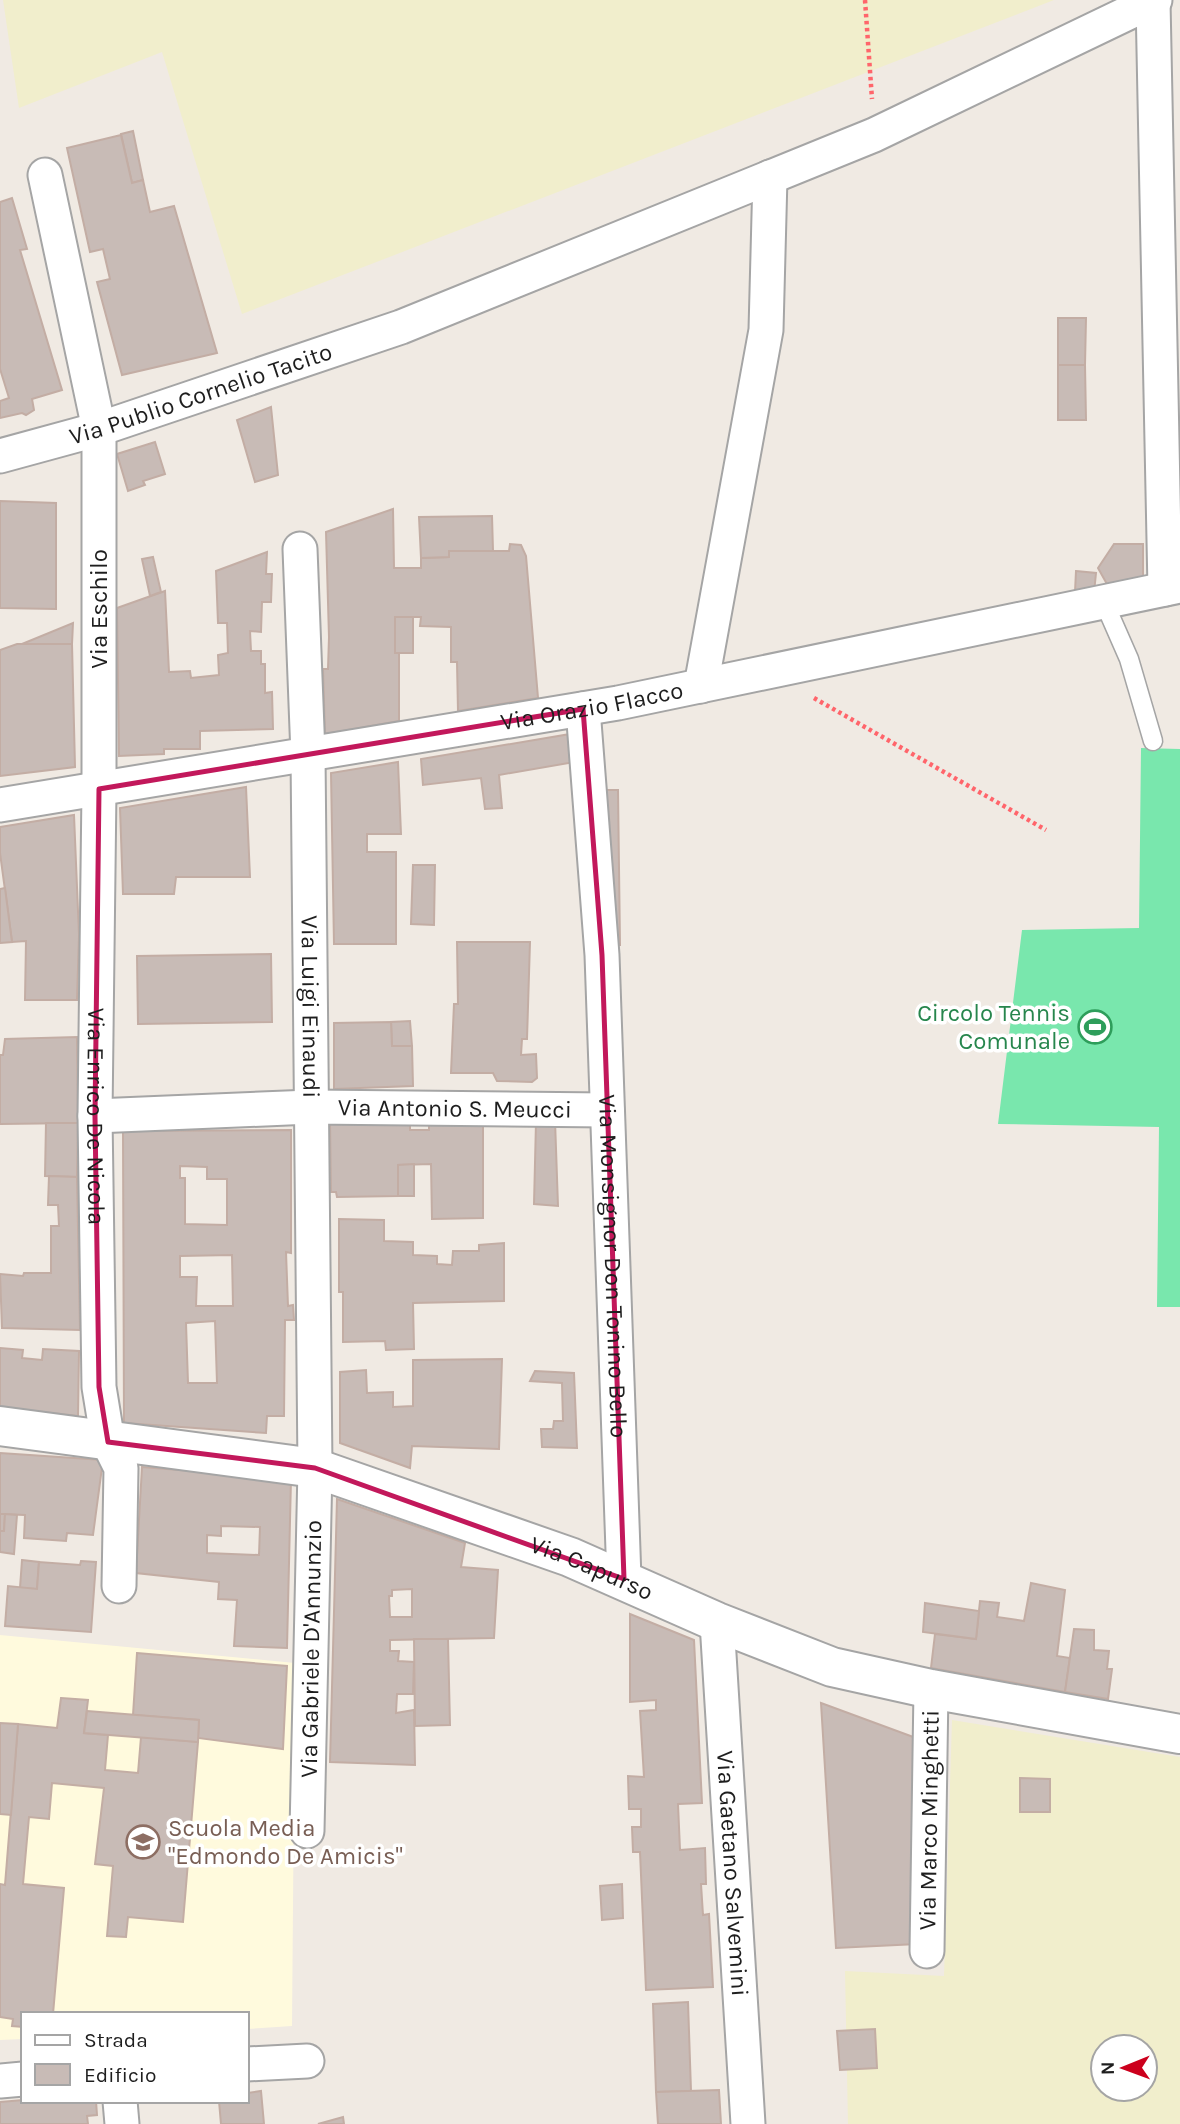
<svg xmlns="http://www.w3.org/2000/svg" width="1180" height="2124" viewBox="0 0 1180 2124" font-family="Karla,sans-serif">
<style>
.education{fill:#fffadd}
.farmland{fill:#f1eecc;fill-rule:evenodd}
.pitch{fill:#79e7ad}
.building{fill:#c8bbb6;stroke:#c3ada4;stroke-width:2;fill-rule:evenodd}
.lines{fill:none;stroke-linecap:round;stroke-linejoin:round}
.service-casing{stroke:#a5a5a5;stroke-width:21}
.minor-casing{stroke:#a5a5a5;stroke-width:37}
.tertiary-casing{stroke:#a5a5a5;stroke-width:42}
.path{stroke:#ff656b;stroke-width:4.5;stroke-dasharray:3.5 3.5;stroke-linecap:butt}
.service{stroke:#fff;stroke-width:18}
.minor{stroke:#fff;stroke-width:33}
.tertiary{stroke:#fff;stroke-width:38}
.marked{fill:none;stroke:#c2185b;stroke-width:5;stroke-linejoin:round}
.labels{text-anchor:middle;stroke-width:7;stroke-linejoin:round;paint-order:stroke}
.street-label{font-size:24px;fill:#1e1e1e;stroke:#fff}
.leisure-label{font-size:24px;fill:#27864d;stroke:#fff;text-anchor:end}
.education-label{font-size:24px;fill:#785e54;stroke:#fff;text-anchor:start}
</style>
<rect width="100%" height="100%" fill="#f0eae3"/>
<polygon class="education" points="0,1635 295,1663 292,2026 247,2029 247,2014 23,2014 23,2039 0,2040"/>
<g class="farmland">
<polygon points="3,0 1054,0 242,314 162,52 19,108"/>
<path d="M952 1720 1180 1757V2124H848L845 1971 944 1976ZM1103 2047H1145V2089H1103Z"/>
</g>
<polygon class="pitch" points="1141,748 1180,749 1180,1307 1157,1307 1159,1127 998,1124 1022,930 1139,928"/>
<g class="building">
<polygon points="133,131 143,180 132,183 121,134"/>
<polygon points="121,135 132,183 143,180 150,212 174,206 217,353 122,375 97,282 110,279 103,249 90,252 67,148"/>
<polygon points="12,198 27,249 20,250 62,390 32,399 34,410 26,415 22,413 0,418 0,401 9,398 0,369 0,202"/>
<polygon points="1058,318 1086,318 1085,365 1058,365"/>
<polygon points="1058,365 1085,365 1086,420 1058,420"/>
<polygon points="271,407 278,475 255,482 237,420"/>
<polygon points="155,442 165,474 143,481 145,485 128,491 117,454"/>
<polygon points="0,501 56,503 56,609 0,608"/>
<polygon points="393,509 394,568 421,568 421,558 449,557 449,551 509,551 510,544 521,545 526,556 538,698 458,711 457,662 451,662 451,627 420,626 421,617 395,617 395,653 399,653 399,721 325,734 323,669 328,669 329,637 326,532"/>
<polygon points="492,516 493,551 449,551 449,557 421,558 419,517"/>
<polygon points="1114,544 1143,544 1143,580 1108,586 1098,568"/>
<polygon points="267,552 266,574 272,574 271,602 262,602 261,632 250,631 251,651 261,651 261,664 265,664 265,693 272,692 273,729 200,731 200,749 164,749 164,754 119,756 117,608 165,591 169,672 190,671 191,678 219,675 218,655 228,653 227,623 218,623 216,571"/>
<polygon points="153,557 161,592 150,596 142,559"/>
<polygon points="1076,571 1096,573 1094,593 1075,592"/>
<rect x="395" y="617" width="18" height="36"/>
<polygon points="73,623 72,644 22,644"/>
<polygon points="17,644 72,644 75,767 0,776 0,650"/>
<polygon points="582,732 586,760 499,775 502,808 485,809 481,778 423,785 421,759"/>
<polygon points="398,762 401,834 367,834 367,852 396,852 396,944 334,944 331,773"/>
<polygon points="246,787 250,877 176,877 174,894 123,894 120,808"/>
<polygon points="593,790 618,790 620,945 598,945"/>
<polygon points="74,815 79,935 77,1000 25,1000 26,941 12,942 0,853 0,827"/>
<polygon points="413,865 435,865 434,925 411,924"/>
<polygon points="5,888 12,942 0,943 0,889"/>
<polygon points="457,942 530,942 527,1039 522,1039 521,1055 536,1054 537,1078 532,1082 497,1081 493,1073 451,1073 454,1004 458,1004"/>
<polygon points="271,954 272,1022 138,1024 137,956"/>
<polygon points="410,1021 412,1046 392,1046 391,1022"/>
<polygon points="391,1022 392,1046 412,1046 413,1086 334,1089 334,1023"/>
<polygon points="77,1037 78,1123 0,1124 0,1055 3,1055 5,1039"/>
<polygon points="555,1120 558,1206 534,1204 536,1122"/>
<polygon points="410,1121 410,1130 429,1130 429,1122 483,1122 483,1218 432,1219 431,1164 398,1165 398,1196 337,1197 336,1192 331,1192 330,1122"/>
<polygon points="46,1123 78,1123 77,1177 45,1176"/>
<path d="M291 1130V1253L286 1252 288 1306 293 1305 294 1320H285L284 1416H267L266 1433 124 1423 123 1131ZM180 1166 207 1167V1179H227V1225L185 1224V1178H180ZM232 1255 233 1306H196L197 1277H180V1256ZM215 1321 217 1383H188L186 1323Z"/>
<polygon points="414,1164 414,1196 398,1196 398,1165"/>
<polygon points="49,1176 77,1177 80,1330 2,1328 0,1274 23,1276 24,1273 51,1273 51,1226 59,1226 58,1205 48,1205"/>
<polygon points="339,1219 384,1220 384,1241 413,1242 413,1255 437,1256 437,1264 452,1265 453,1251 479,1251 479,1245 504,1243 504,1301 413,1303 414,1349 386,1350 385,1341 343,1342 343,1292 339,1292"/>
<polygon points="0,1348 23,1350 22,1358 42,1360 43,1349 79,1351 78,1416 0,1407"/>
<polygon points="502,1359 499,1449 412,1446 410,1468 340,1443 340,1372 366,1370 367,1393 393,1392 393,1407 413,1406 413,1360"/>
<polygon points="535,1371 574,1373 577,1448 542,1447 541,1429 553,1429 554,1421 563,1421 562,1383 530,1381"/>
<polygon points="0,1453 103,1460 93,1535 67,1533 66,1541 24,1538 25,1515 0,1514"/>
<path d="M142 1467 291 1479 287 1648 234 1646 237 1600 218 1599 219 1582 136 1573ZM221 1526 260 1527 259 1555 207 1553V1535L221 1536Z"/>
<path d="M337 1499 465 1543 461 1567 498 1570 494 1638 390 1640V1651H399L398 1661 414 1662 413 1694H397L396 1713 414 1710 415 1765 330 1762ZM412 1589V1617H390L389 1596H392V1590Z"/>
<polygon points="0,1514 5,1514 4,1531 0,1531"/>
<polygon points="5,1514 17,1515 14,1554 0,1552 0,1531 4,1531"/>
<polygon points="22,1560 39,1562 37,1589 20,1588"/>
<polygon points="81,1561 96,1562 91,1632 5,1626 8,1586 37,1589 39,1562 80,1565"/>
<polygon points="1031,1583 1065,1590 1057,1656 1070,1658 1065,1692 931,1668 935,1634 976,1639 980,1601 999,1603 997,1617 1024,1621"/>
<polygon points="925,1603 979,1611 976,1639 923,1632"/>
<polygon points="630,1614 694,1640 702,1803 678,1804 680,1850 705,1848 706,1884 701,1884 703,1915 709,1914 713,1987 646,1990 640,1852 633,1852 632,1827 641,1827 641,1809 629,1809 628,1776 644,1777 640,1711 656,1710 656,1700 630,1702"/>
<polygon points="1074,1629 1094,1630 1094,1650 1109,1651 1107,1669 1112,1669 1108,1699 1065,1692"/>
<polygon points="414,1639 448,1639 450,1725 415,1726"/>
<polygon points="137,1653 287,1666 283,1749 198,1738 199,1720 133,1715"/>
<polygon points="61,1698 88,1700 84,1733 108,1735 105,1770 138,1773 141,1737 198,1742 183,1922 128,1917 126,1937 107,1936 113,1866 95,1864 104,1788 52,1783 49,1819 29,1817 23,1884 64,1888 53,2014 23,2014 23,2027 12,2026 13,2019 0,2017 0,1884 5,1885 18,1724 57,1728"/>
<polygon points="821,1703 916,1738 917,1944 836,1948"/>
<polygon points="87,1711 199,1720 198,1742 84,1733"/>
<polygon points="0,1723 18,1724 11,1815 0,1814"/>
<polygon points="1020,1778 1050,1779 1050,1812 1020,1812"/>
<polygon points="622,1884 623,1918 602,1920 600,1886"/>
<polygon points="688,2002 691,2091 656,2092 653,2004"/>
<polygon points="875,2029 877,2068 840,2070 837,2031"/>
<polygon points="719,2090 721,2124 658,2124 656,2092"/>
<polygon points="261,2091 264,2124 221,2124 219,2101 247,2101 247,2093"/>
<polygon points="23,2100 96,2101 97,2115 87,2116 88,2124 0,2124 0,2102"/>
<polygon points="343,2117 344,2124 318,2124"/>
</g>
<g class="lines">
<defs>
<polyline id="service" points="1104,602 1129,659 1153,741"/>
<g id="minor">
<polyline points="1153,1 1165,589"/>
<path id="s1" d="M45 175 99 429V789L95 1116 99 1387 108 1442 121 1468 119 1586"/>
<path id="s2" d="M0 456 99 429 401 327 874 135 1155 0"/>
<path id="s3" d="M300 549 308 755 315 1468 307 1831"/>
<polyline points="701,686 766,330 770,177"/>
<path id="s4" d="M583 709 602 955 624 1579"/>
<path id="s5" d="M0 805 618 703 1180 586"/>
<path id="s6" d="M95 1116 311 1107 607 1110"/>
<path id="s7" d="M717 1622 748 2124"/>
<path id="s8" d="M927 1951 931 1689"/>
<polyline points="247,2064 307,2061"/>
<polyline points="0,2081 23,2079"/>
<polyline points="120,2101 122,2124"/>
</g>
<g id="tertiary">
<path id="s9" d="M0 1426 315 1468 570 1557 717 1622 832 1667 931 1689 1180 1734"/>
</g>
</defs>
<use href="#service" class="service-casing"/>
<use href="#minor" class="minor-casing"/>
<use href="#tertiary" class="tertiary-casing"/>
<g class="path">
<polyline points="865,0 872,99"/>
<polyline points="814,698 1046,830"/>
</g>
<use href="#service" class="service"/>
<use href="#minor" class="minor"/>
<use href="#tertiary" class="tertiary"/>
</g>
<path class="marked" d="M583 709 602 955 624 1579 315 1468 108 1442 99 1387 95 1116 99 789Z"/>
<defs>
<symbol id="stadium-ring" viewBox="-11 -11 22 22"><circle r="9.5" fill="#fff" stroke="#2e9e5b" stroke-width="1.5"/><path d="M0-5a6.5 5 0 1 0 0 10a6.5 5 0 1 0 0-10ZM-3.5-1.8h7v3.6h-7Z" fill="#2e9e5b"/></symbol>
<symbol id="school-ring" viewBox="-11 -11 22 22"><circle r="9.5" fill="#fff" stroke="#8d6e63" stroke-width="1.5"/><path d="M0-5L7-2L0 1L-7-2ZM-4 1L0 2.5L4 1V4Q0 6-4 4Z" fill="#8d6e63"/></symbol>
</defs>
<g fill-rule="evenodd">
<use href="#stadium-ring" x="1076" y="1008" width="38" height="38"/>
<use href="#school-ring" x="124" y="1823" width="38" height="38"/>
</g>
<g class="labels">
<g class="street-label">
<text dy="8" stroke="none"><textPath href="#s2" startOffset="210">Via Publio Cornelio Tacito</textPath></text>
<text transform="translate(99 609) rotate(-90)" y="8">Via Eschilo</text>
<text dy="8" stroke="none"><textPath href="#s5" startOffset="600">Via Orazio Flacco</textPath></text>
<text dy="8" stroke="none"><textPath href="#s3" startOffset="458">Via Luigi Einaudi</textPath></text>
<text dy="8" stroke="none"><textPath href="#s6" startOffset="360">Via Antonio S. Meucci</textPath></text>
<text dy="8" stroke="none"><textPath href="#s1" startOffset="947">Via Enrico De Nicola</textPath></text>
<text dy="8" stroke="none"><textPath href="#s4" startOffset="558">Via Monsignor Don Tonino Bello</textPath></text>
<text dy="8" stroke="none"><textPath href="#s9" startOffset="612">Via Capurso</textPath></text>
<text transform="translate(311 1649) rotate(-89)" y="8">Via Gabriele D'Annunzio</text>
<text dy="8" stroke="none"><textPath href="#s8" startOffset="131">Via Marco Minghetti</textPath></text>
<text dy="8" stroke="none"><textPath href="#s7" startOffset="252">Via Gaetano Salvemini</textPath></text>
</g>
<g class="leisure-label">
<text x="1070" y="1021">Circolo Tennis<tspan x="1070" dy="28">Comunale</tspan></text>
</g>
<g class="education-label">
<text x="168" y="1836">Scuola Media<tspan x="168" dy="28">"Edmondo De Amicis"</tspan></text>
</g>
</g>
<rect x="21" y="2012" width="228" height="91" fill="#ffffff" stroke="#a5a5a5" stroke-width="2"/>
<rect x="35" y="2035" width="35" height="10" fill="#ffffff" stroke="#a5a5a5" stroke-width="2"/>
<text x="84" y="2047" font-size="21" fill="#1e1e1e">Strada</text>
<rect x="35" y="2064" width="35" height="21" fill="#c8bbb6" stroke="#a5a5a5" stroke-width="2"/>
<text x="84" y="2082" font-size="21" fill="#1e1e1e">Edificio</text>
<g transform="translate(1124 2068) rotate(269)"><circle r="33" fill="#ffffff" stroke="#a5a5a5" stroke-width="2"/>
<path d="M0-5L12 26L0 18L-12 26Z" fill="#cc001d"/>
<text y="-10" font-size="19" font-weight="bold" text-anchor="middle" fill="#1e1e1e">N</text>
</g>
</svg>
